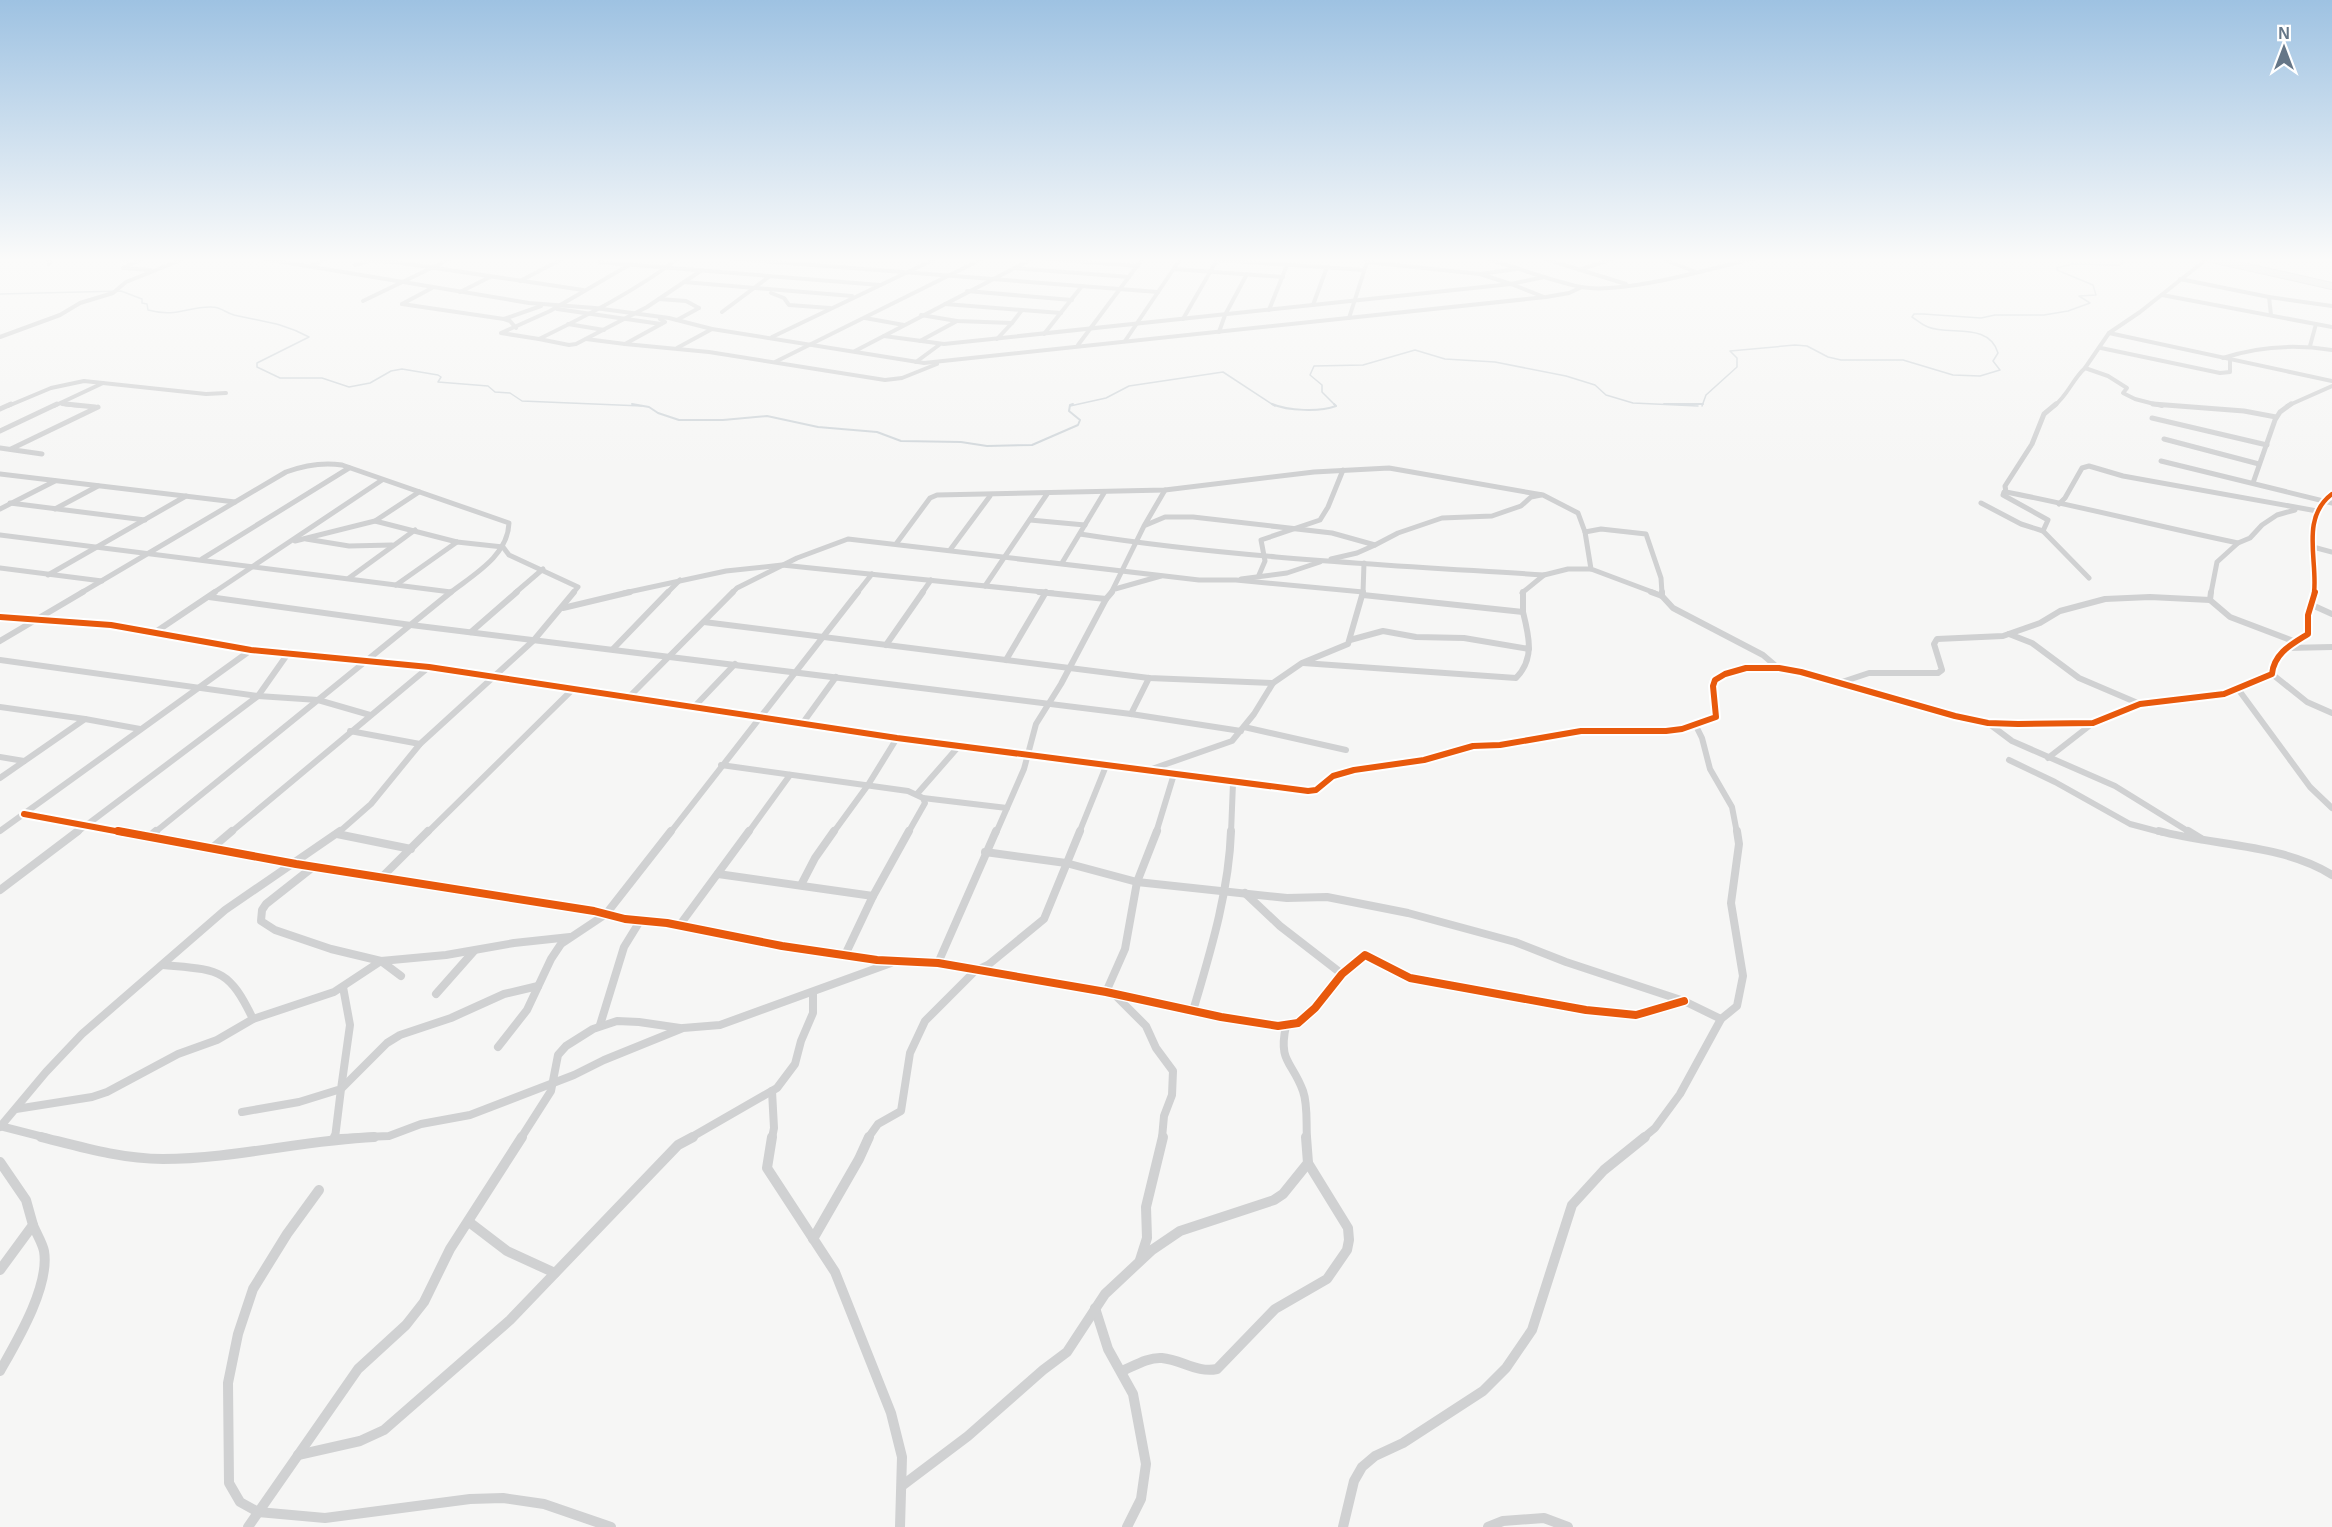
<svg xmlns="http://www.w3.org/2000/svg" width="2332" height="1527" viewBox="0 0 2332 1527" font-family="Helvetica,sans-serif">
<style>
.lines{fill:none;stroke-linecap:round;stroke-linejoin:round}
.stream-far1{stroke:#d0d6da;stroke-width:1.5}
.stream{stroke:#d0d6da;stroke-width:2}
.secondary-casing{stroke:#d1d3d5;stroke-width:8}
.street-far4{stroke:#d0d1d2;stroke-width:4}
.street-far3{stroke:#d0d1d2;stroke-width:5}
.street-far2{stroke:#d0d1d2;stroke-width:6}
.street-far1{stroke:#d0d1d2;stroke-width:8}
.street{stroke:#d0d1d2;stroke-width:10}
.secondary{stroke:#e2e3e3;stroke-width:6}
.cycleway-far2-casing{stroke:#fff;stroke-width:8}
.cycleway-far1-casing{stroke:#fff;stroke-width:10}
.cycleway-casing{stroke:#fff;stroke-width:11}
.cycleway-far2{stroke:#e8590c;stroke-width:4.5}
.cycleway-far1{stroke:#e8590c;stroke-width:6}
.cycleway{stroke:#e8590c;stroke-width:8}
</style>
<rect width="100%" height="100%" fill="#f6f6f5"/>
<g class="lines">
<g class="stream-far1">
<path d="M0 294 121 291 142 299V303L147 304 148 310C177 318 188 306 212 307 221 307 226 313 234 315 263 322 281 322 309 337L257 363V367L280 378H322L349 387 370 383 391 371 402 369 438 375 441 377 438 382 488 386 495 392 510 393 522 401 642 406"/>
<polyline points="1070,406 1106,398 1129,386 1223,372 1275,406"/>
<polyline points="1336,406 1322,392 1322,385 1310,375 1314,366 1363,365 1415,350 1445,359 1495,362 1566,376 1595,385 1606,395 1633,403 1698,406"/>
<path d="M1702 406 1706 395 1737 367V358L1730 351 1795 345 1807 346 1828 357 1841 360H1903L1953 375 1980 376 2000 370 1993 361 1998 353C1989 322 1950 336 1928 327 1922 325 1917 320 1912 317L1914 314H1923L1981 318 1995 315H2044L2068 311 2090 303 2079 296 2096 295 2093 285 2057 270V268L2072 264 2120 265 2123 263V258"/>
</g>
<g class="stream">
<polyline points="632,404 649,407 658,413 679,420 723,420 767,416 818,427 877,432 901,441 961,442 987,446 1032,445 1078,425 1080,420 1069,411 1070,405 1073,404"/>
<path d="M1272 404C1288 411 1320 412 1336 406L1334 404"/>
<polyline points="1664,404 1703,404"/>
</g>
<defs>
<polyline id="secondary" points="2207,258 2332,286"/>
</defs>
<use href="#secondary" class="secondary-casing"/>
<g class="street-far4">
<polyline points="45,258 51,262 49,264"/>
<polyline points="118,258 131,263"/>
<polyline points="259,258 529,303 595,308 669,318 712,329 924,363 1546,297 1569,293 1582,287"/>
<polyline points="599,258 600,262 610,263 880,285"/>
<path d="M679 258C635 291 588 315 539 339L569 345 576 344 647 307 702 270"/>
<polyline points="723,258 1158,292"/>
<polyline points="1034,258 1138,266"/>
<path d="M1484 258C1516 267 1548 280 1581 287 1623 295 1712 268 1756 258"/>
<polyline points="1542,258 1626,284"/>
<polyline points="1670,258 1665,260 1696,272"/>
<polyline points="1367,262 1480,274"/>
<polyline points="312,265 329,258"/>
<polyline points="355,265 368,261 395,262 583,290"/>
<polyline points="123,268 150,270"/>
<polyline points="123,268 144,258"/>
<polyline points="1014,268 1129,277"/>
<polyline points="1174,269 1283,277"/>
<polyline points="1517,269 1480,274 1511,284 1544,277"/>
<polyline points="1579,270 1615,258"/>
<polyline points="2180,279 2269,297"/>
<polyline points="520,281 564,258"/>
<polyline points="684,282 852,296"/>
<polyline points="967,291 1072,300"/>
<polyline points="460,292 490,277"/>
<polyline points="771,293 784,298 789,305 830,308"/>
<polyline points="2162,295 2332,327"/>
<polyline points="659,299 686,301 699,308"/>
<polyline points="363,301 452,258"/>
<polyline points="402,304 504,319 510,321 516,328"/>
<polyline points="402,304 432,288"/>
<polyline points="945,304 1022,310 1012,323"/>
<polyline points="1313,305 1327,267"/>
<polyline points="557,309 661,324"/>
<polyline points="1022,310 1061,313"/>
<polyline points="1269,310 1287,265"/>
<polyline points="722,312 770,276"/>
<polyline points="921,315 957,321 1012,323 997,339"/>
<polyline points="2271,315 2269,297 2332,306"/>
<polyline points="865,318 904,325"/>
<polyline points="1349,318 1368,259 1360,258"/>
<polyline points="504,319 541,306"/>
<polyline points="660,319 665,322 625,344 709,352 885,380 902,378 937,364"/>
<polyline points="1183,319 1217,260 1364,270"/>
<polyline points="677,320 699,308"/>
<polyline points="568,324 604,330"/>
<polyline points="1219,332 1225,315 1247,274"/>
<polyline points="2109,333 2332,381"/>
<polyline points="1044,334 1082,286"/>
<polyline points="884,336 944,344 1511,284 1544,297"/>
<polyline points="0,337 60,315 80,303 113,293 126,282 186,258"/>
<polyline points="772,337 937,258"/>
<polyline points="539,339 501,333 550,311 629,265"/>
<polyline points="586,339 625,344"/>
<polyline points="920,341 957,321"/>
<polyline points="1125,341 1181,258"/>
<polyline points="1078,345 1143,258"/>
<polyline points="2310,346 2316,324"/>
<polyline points="677,348 712,329"/>
<polyline points="2101,348 2220,373 2230,372 2230,359"/>
<polyline points="855,351 1034,258"/>
<path d="M2223 358C2259 346 2294 344 2332 350"/>
<polyline points="775,362 984,258"/>
<polyline points="916,362 939,345"/>
<polyline points="62,404 82,406"/>
<polyline points="8,406 51,388 84,381 206,394 226,393"/>
<polyline points="54,406 103,383"/>
<path d="M2054 406C2068 395 2072 380 2085 368"/>
<polyline points="2162,406 2135,399 2123,393 2127,388 2108,376 2085,368 2109,333 2140,312 2208,258"/>
<polyline points="2287,406 2332,386"/>
</g>
<g class="street-far3">
<polyline points="66,404 95,407"/>
<path d="M2056 404 2044 414 2032 444 2005 486 2006 492C2084 507 2160 527 2238 543"/>
<polyline points="2153,404 2244,411 2276,417"/>
<polyline points="0,409 11,404"/>
<polyline points="2152,418 2267,445"/>
<polyline points="0,431 57,404"/>
<polyline points="2164,439 2259,464"/>
<polyline points="0,448 42,454"/>
<polyline points="11,449 98,407"/>
<polyline points="2161,461 2332,503"/>
<polyline points="0,474 235,502"/>
<polyline points="2253,483 2275,420 2280,412 2291,404"/>
<polyline points="2004,492 2003,495 2048,520 2043,531 2089,578"/>
<polyline points="10,503 145,520"/>
<polyline points="1981,503 2021,524 2043,531"/>
<polyline points="2059,504 2065,498 2082,468 2089,466 2123,476 2317,511"/>
<polyline points="0,509 55,481"/>
<polyline points="55,509 98,486"/>
<polyline points="1030,520 1085,525"/>
<polyline points="375,521 457,542 503,547 509,555 578,587 573,593"/>
<polyline points="1146,525 1165,517 1193,517 1332,533 1375,545 1357,553 1331,559"/>
<polyline points="1585,532 1591,569 1655,593"/>
<path d="M1080 534C1233 558 1389 565 1544 575L1568 569H1591"/>
<polyline points="0,535 451,592"/>
<polyline points="306,539 349,546 392,545"/>
<polyline points="295,541 375,521 419,492"/>
<polyline points="896,544 930,498 937,495 1165,490 1314,472 1389,468 1543,495 1578,513 1585,532 1601,529 1646,534 1661,578 1662,593"/>
<polyline points="1375,545 1398,533 1442,518 1492,516 1521,506 1531,497 1541,495"/>
<polyline points="2313,547 2332,552"/>
<polyline points="950,550 990,496"/>
<polyline points="202,559 349,468"/>
<polyline points="1062,563 1104,493"/>
<polyline points="0,568 102,581"/>
<polyline points="48,575 186,496"/>
<polyline points="1259,575 1265,561 1261,540 1320,520 1328,507 1343,470"/>
<polyline points="349,578 415,530"/>
<polyline points="1241,579 1287,573 1320,562"/>
<polyline points="396,585 457,542"/>
<polyline points="985,586 1047,494"/>
<polyline points="1115,589 1161,576"/>
<path d="M81 593 286 472C305 465 322 462 342 465L509 523C508 556 473 575 450 593"/>
<polyline points="213,593 382,480"/>
<polyline points="515,593 543,569"/>
<polyline points="624,593 726,571 782,565 1053,593"/>
<polyline points="667,593 680,580"/>
<polyline points="732,593 737,588 797,558 848,539 1199,580 1236,580 1363,592"/>
<polyline points="857,593 872,574"/>
<polyline points="922,593 931,580"/>
<polyline points="1111,593 1144,526 1165,490"/>
<polyline points="1363,593 1364,563"/>
<polyline points="1522,593 1544,575"/>
<polyline points="2211,593 2217,562 2238,543 2250,538 2262,525 2277,515 2295,510"/>
<path d="M2314 593C2318 561 2300 518 2332 494"/>
</g>
<g class="street-far2">
<polyline points="1039,592 1106,599"/>
<polyline points="1651,592 1662,596 1673,608 1763,655 1777,667"/>
<polyline points="1662,592 1662,596"/>
<polyline points="2211,592 2210,600 2230,617 2296,642"/>
<polyline points="1363,595 1523,612 1523,592"/>
<polyline points="209,597 411,625 1131,714 1241,731"/>
<polyline points="2312,605 2332,614"/>
<polyline points="563,608 630,592"/>
<path d="M0 617 111 625 251 650 429 667 897 738 1308 791 1316 790 1333 776 1354 770 1424 760 1473 746 1500 745 1581 731H1666L1682 729 1716 717 1713 686 1715 680 1725 674 1746 668H1779L1801 672 1955 716 1988 723 2018 724 2093 723 2140 704 2224 694 2272 674C2274 653 2292 644 2308 634V615L2315 592"/>
<polyline points="704,622 1149,678 1273,683"/>
<polyline points="471,632 517,592"/>
<polyline points="154,633 215,592"/>
<polyline points="2009,634 2032,643 2079,678 2140,704"/>
<polyline points="1350,640 1383,631 1416,637 1464,638 1529,649"/>
<polyline points="0,641 83,592"/>
<polyline points="886,645 923,592"/>
<polyline points="2287,648 2332,647"/>
<polyline points="613,649 668,592"/>
<polyline points="0,660 258,696 318,700 370,715"/>
<polyline points="1006,660 1046,592"/>
<path d="M1303 663 1516 678C1535 659 1529 636 1523 612"/>
<polyline points="2272,674 2307,702 2332,713"/>
<polyline points="1842,682 1869,673 1938,673 1942,670 1934,644 1937,639 2003,636 2040,623 2060,611 2105,599 2150,597 2210,600"/>
<polyline points="2238,689 2310,787 2332,808"/>
<polyline points="628,698 733,592"/>
<polyline points="0,707 85,719 0,778"/>
<polyline points="694,707 735,664"/>
<polyline points="1131,714 1149,678"/>
<polyline points="85,719 140,729"/>
<polyline points="1988,723 2012,741 2115,786 2191,833"/>
<polyline points="802,724 836,677"/>
<polyline points="1695,724 1702,738 1710,769 1732,807 1737,833"/>
<polyline points="1244,727 1346,750"/>
<polyline points="350,731 420,744"/>
<polyline points="0,757 24,761"/>
<polyline points="2048,758 2093,723"/>
<polyline points="2009,760 2055,782 2130,824 2164,833"/>
<polyline points="721,765 908,791 923,798 925,803 908,833"/>
<polyline points="1149,770 1232,741 1254,714 1273,683 1302,663 1348,644 1363,592"/>
<polyline points="917,794 959,746"/>
<polyline points="923,798 1007,808"/>
<polyline points="24,814 126,833"/>
<polyline points="0,831 251,650"/>
<polyline points="76,833 258,696 289,652"/>
<polyline points="154,833 451,592"/>
<polyline points="230,833 429,667"/>
<polyline points="338,833 371,804 420,744 534,640 574,592"/>
<polyline points="427,833 573,689"/>
<polyline points="670,833 858,592"/>
<polyline points="748,833 790,775"/>
<polyline points="833,833 868,785 897,738"/>
<polyline points="996,833 1024,769 1036,724 1061,684 1106,599 1112,592"/>
<polyline points="1079,833 1106,766"/>
<polyline points="1156,833 1174,774"/>
<polyline points="1231,833 1233,783"/>
</g>
<g class="street-far1">
<polyline points="118,831 296,864 594,911 625,919 667,923 782,946 877,960 938,963 1106,992 1221,1017 1278,1026 1298,1023 1315,1008 1342,974 1365,955 1410,978 1586,1010 1636,1015 1684,1001"/>
<path d="M2159 831C2215 846 2283 844 2332 875"/>
<polyline points="2188,831 2201,839"/>
<polyline points="337,834 411,849"/>
<polyline points="149,837 156,831"/>
<polyline points="212,848 232,831"/>
<polyline points="985,852 1066,863 1137,882 1287,898 1327,897 1408,913 1515,942 1566,962 1684,1001 1721,1019"/>
<polyline points="313,867 266,904 262,910 261,921 275,930 331,949 381,961 401,976"/>
<polyline points="718,874 873,896"/>
<polyline points="382,877 428,831"/>
<polyline points="801,885 815,858 834,831"/>
<polyline points="0,890 78,831"/>
<polyline points="1245,893 1280,926 1342,974"/>
<polyline points="679,926 749,831"/>
<polyline points="845,955 873,896 909,831"/>
<polyline points="938,963 996,831"/>
<path d="M163 965C218 970 228 967 253 1019"/>
<polyline points="1106,992 1125,949 1137,882 1157,831"/>
<polyline points="1113,993 1146,1026 1156,1048 1173,1071 1172,1095 1164,1116 1162,1138"/>
<polyline points="436,994 474,951"/>
<path d="M1193 1011C1210 953 1229 892 1231 831"/>
<polyline points="600,1025 624,947 640,921"/>
<path d="M1286 1026C1278 1062 1292 1061 1303 1091 1308 1105 1306 1124 1307 1138"/>
<polyline points="498,1047 527,1010 551,959 561,944 606,914 671,831"/>
<polyline points="16,1109 92,1097 107,1092 178,1054 217,1040 253,1019 334,992 381,961 446,955 514,943 570,937"/>
<polyline points="242,1112 299,1102 341,1089 350,1025 343,987"/>
<polyline points="0,1126 47,1138"/>
<polyline points="0,1127 46,1072 82,1034 225,910 340,831"/>
<polyline points="335,1138 341,1089 387,1043 400,1035 451,1018 504,994 538,986"/>
<polyline points="341,1138 389,1136 421,1124 470,1115 574,1075 604,1060 683,1028 720,1025 891,963"/>
<polyline points="521,1138 551,1091 558,1055 566,1046 593,1029 617,1021 639,1022 680,1028"/>
<polyline points="690,1138 777,1088 795,1064 801,1041 813,1013 813,992"/>
<polyline points="772,1138 774,1128 772,1091"/>
<polyline points="868,1138 878,1124 901,1111 910,1053 925,1021 975,971 988,965 1044,919 1080,831"/>
<polyline points="1643,1138 1655,1128 1680,1094 1721,1019 1737,1006 1743,976 1731,903 1739,844 1737,831"/>
</g>
<g class="street">
<path d="M41 1137C81 1147 121 1159 163 1159 234 1159 303 1140 374 1137"/>
<polyline points="772,1137 767,1168 835,1272 891,1413 902,1457 900,1527"/>
<polyline points="335,1139 335,1137"/>
<polyline points="0,1162 26,1200 33,1225 0,1270"/>
<polyline points="319,1190 287,1234 253,1289 238,1334 228,1383 229,1483 240,1502 258,1512 325,1518 470,1499 503,1498 544,1504 611,1527"/>
<polyline points="469,1222 507,1251 555,1273"/>
<polyline points="813,1239 859,1159 869,1137"/>
<polyline points="1140,1260 1147,1238 1146,1207 1163,1137"/>
<polyline points="1095,1308 1108,1349 1133,1394 1146,1464 1141,1499 1127,1527"/>
<path d="M0 1371C17 1341 50 1286 44 1251 42 1242 36 1233 33 1225"/>
<path d="M1122 1371C1134 1366 1148 1357 1162 1358 1182 1360 1197 1373 1217 1369L1275 1309 1327 1279 1347 1250 1349 1240 1348 1228 1308 1163"/>
<polyline points="298,1455 360,1441 384,1430 510,1320 678,1145 693,1137"/>
<polyline points="903,1485 968,1436 1043,1370 1067,1352 1105,1294 1152,1250 1180,1231 1274,1200 1283,1194 1308,1163 1306,1137"/>
<polyline points="248,1527 358,1369 406,1325 424,1302 450,1249 522,1137"/>
<polyline points="1343,1527 1354,1481 1362,1467 1375,1456 1403,1443 1483,1391 1506,1368 1532,1330 1572,1205 1604,1170 1645,1137"/>
<polyline points="1488,1527 1503,1521 1544,1518 1568,1527"/>
</g>
<use href="#secondary" class="secondary"/>
<defs>
<path id="cycleway-far2" d="M2314 593C2318 561 2300 518 2332 494"/>
<g id="cycleway-far1">
<path d="M0 617 111 625 251 650 429 667 897 738 1308 791 1316 790 1333 776 1354 770 1424 760 1473 746 1500 745 1581 731H1666L1682 729 1716 717 1713 686 1715 680 1725 674 1746 668H1779L1801 672 1955 716 1988 723 2018 724 2093 723 2140 704 2224 694 2272 674C2274 653 2292 644 2308 634V615L2315 592"/>
<polyline points="24,814 126,833"/>
</g>
<polyline id="cycleway" points="118,831 296,864 594,911 625,919 667,923 782,946 877,960 938,963 1106,992 1221,1017 1278,1026 1298,1023 1315,1008 1342,974 1365,955 1410,978 1586,1010 1636,1015 1684,1001"/>
</defs>
<use href="#cycleway-far2" class="cycleway-far2-casing"/>
<use href="#cycleway-far1" class="cycleway-far1-casing"/>
<use href="#cycleway" class="cycleway-casing"/>
<use href="#cycleway-far2" class="cycleway-far2"/>
<use href="#cycleway-far1" class="cycleway-far1"/>
<use href="#cycleway" class="cycleway"/>
</g>
<linearGradient id="sky" x2="0" y2="1"><stop stop-color="#9ec2e2"/><stop offset="0.55" stop-color="#fbfbfa"/><stop offset="1" stop-color="#fbfbfa" stop-opacity="0"/></linearGradient>
<rect width="2332" height="472" fill="url(#sky)"/>
<g transform="translate(2284 48)" stroke="#ffffff" stroke-width="4.5" paint-order="stroke">
<path d="M0-4.5L10 22L0 15L-10 22Z" fill="#657687"/>
<text y="-9" font-size="16" font-weight="bold" text-anchor="middle" fill="#657687">N</text>
</g>
</svg>
